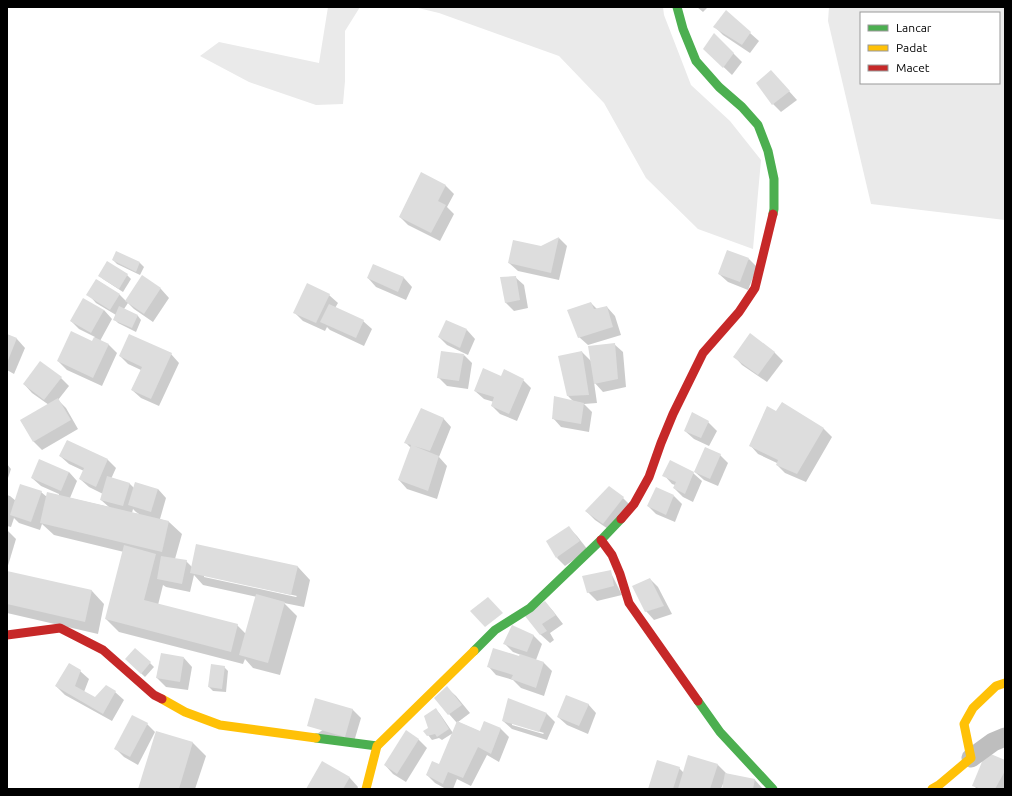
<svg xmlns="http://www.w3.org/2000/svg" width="1012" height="796" viewBox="0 0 1012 796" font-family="Ubuntu,sans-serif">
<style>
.green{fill:#eaeaea;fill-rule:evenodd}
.shadow{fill:#0003;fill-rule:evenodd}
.building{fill:#ddd}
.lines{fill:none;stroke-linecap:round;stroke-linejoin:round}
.street{stroke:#bebebe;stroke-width:19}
.fast{stroke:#4caf50;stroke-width:9}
.slow{stroke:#ffc107;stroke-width:9}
.jam{stroke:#c62828;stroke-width:9}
</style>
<rect width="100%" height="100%" fill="#fff"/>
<g class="green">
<polygon points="328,7 360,7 345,31 345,81 343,104 316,105 249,82 200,56 219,42 319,63"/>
<polygon points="414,7 663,7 664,15 691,85 730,121 761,160 753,249 698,229 646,178 604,103 559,56 439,13"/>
<path d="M829 7H1005V220L871 204 828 21ZM861 13H999V83H861Z"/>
</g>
<g class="shadow">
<polygon points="697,7 708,7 703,12"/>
<polygon points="715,27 750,33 759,41 750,53 723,35"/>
<polygon points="714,34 742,62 732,75 713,57"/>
<polygon points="779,80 797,100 781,112 773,104"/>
<polygon points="422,174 446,186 454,194 447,207 454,214 440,241 408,225 400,217"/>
<polygon points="559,238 567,246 559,280 518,271 509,263"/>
<polygon points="749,259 757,267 748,290 728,282 719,274"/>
<polygon points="113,260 140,263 144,267 140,275 117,264"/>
<polygon points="374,265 404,278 412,287 406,300 376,287 368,278"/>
<polygon points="99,275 127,275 131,279 123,292 103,279"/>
<polygon points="142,277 161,289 169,298 153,322 134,309 128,303 124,309 138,316 141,320 136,332 118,323 114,319 116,315 96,303 88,294 97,280 120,295 126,301"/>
<polygon points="515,277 524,285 528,308 514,311 505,302"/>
<polygon points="329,295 338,303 335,308 363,321 372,329 364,346 330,330 327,327 325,331 303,321 294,312"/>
<polygon points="591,303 597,309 607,307 615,316 621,335 588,345 579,337"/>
<polygon points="104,310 112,319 100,341 109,345 117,353 102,386 67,370 58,361 93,342 95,337 79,329 71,321"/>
<polygon points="467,330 475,339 468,355 447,345 439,337"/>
<polygon points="7,335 17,339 25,348 14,374 7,370"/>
<polygon points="614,344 623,352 626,387 603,392 594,382 597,403 584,404 592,412 589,432 561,427 553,418 573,401 568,396 582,352 591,361"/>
<polygon points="774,352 783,361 767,382 742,365 734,356"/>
<polygon points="171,354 179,363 159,406 141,398 132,390 141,370 128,364 120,356"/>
<polygon points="464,355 472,363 468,389 447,386 438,377"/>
<polygon points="502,377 523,380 531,388 517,421 500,414 492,406 494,402 484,399 475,391"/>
<polygon points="61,378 69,386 58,400 66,408 78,429 42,450 34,442 21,421 49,405 32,393 24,384"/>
<polygon points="782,404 824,429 832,437 806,482 785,473 777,465 777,463 758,454 750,445 777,412"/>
<polygon points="443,418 451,427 439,457 447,466 437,499 407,489 399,480 411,448 405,442"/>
<polygon points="708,422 717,431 709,446 694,439 685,431"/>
<path d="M67 441 108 460 116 468 111 479 130 484 134 488 158 489 166 498 160 519 169 522 182 534 175 559 186 561 192 567H298L310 580 304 607 284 603 297 616 280 675 253 668 245 659 243 664 119 632 106 619 124 552 54 535 42 524 40 530 19 523 14 518 11 527 7 526V495L10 496 16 501 41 492 47 497 59 495V494L41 486 32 478 69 472 77 481 70 498 109 507 101 500 103 494 89 487 80 479 84 471 69 464 60 456ZM133 509 136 512 139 514 132 513ZM194 575 203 585 257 597 246 634 237 625 158 605 163 585 166 587 190 592ZM204 575 297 596 296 597 204 577Z"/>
<polygon points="720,455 728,463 718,486 704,480 695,472"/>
<polygon points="7,464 11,469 7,481"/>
<polygon points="693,473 702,481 693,502 683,497 674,488 675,485 672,484 664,475"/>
<polygon points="674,496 682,504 675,522 656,514 648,506"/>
<polygon points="623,498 631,506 611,531 595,520 586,511"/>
<polygon points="569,528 577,536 588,550 565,566 557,558"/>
<polygon points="7,530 16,539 7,569"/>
<polygon points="610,571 622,595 597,601 588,592"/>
<polygon points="7,572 92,591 104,604 98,634 7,613"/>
<polygon points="650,579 658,587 672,614 654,620 646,611"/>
<polygon points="545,602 553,611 563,624 550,633 554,640 550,643 541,635 527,617"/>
<polygon points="533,635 542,644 536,660 544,663 552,671 544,696 521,688 513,680 496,675 488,666 520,657 521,655 513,652 505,644"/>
<polygon points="184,658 192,667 188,690 166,687 157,678"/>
<polygon points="130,663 150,663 154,667 145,677"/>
<polygon points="224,667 228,671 226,692 213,691 209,687"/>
<polygon points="80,671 89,679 84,692 95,699 115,692 124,700 112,721 65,695 56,686"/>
<polygon points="447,688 456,696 470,713 458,722 481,732 484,722 501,729 509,737 499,762 487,755 471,786 457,779 453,789 446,789 435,783 427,775 440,766 457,723 449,714"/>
<path d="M509 700 547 714 555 722 547 740 512 729 503 721ZM512 723 544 733 543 734 512 725Z"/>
<polygon points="588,704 596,713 588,734 567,725 558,717"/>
<polygon points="352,709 361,718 353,745 317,734"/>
<polygon points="436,710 440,714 453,733 442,740 439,738 432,740 428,735 429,729"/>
<polygon points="147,724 155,732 138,765 124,757 116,749"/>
<polygon points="157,732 193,743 206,756 195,789 139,789"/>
<polygon points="406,732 419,740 427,748 406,782 393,774 385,765"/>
<polygon points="1005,761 1005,789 977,789 973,785"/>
<polygon points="323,763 350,778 358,787 357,789 307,789"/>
<polygon points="718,765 727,774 755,780 763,789 723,789 724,784 723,784 721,789 649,789 679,768 684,773"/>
</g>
<g class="building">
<polygon points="726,10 751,32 742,45 713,27"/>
<polygon points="714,33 734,53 723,68 703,49"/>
<polygon points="771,70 790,91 772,105 756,83"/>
<polygon points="421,172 446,185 438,201 446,205 431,233 399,217"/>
<polygon points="559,237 551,273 508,263 513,240 541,246"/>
<polygon points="727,250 749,258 740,282 718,274"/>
<polygon points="116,251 140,262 136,272 112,260"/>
<polygon points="107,261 128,274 119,289 98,276"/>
<polygon points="373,264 404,277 398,292 367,278"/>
<polygon points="142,275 161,288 144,314 125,301"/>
<polygon points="516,276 520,300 505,303 500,277"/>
<polygon points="96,279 120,294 110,310 86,295"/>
<polygon points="307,283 330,294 316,323 293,313"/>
<polygon points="83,298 104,310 91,333 70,321"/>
<polygon points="591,302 594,309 607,306 613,327 578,338 567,310"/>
<polygon points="329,304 364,320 356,338 320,322"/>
<polygon points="119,306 138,315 132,328 113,320"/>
<polygon points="446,320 467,329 460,348 438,337"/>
<polygon points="71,331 92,341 94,337 109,344 93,378 57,361"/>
<polygon points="750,333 775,352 758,375 733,357"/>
<polygon points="7,334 17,338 7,363"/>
<polygon points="129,334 172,353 151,399 131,390 142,367 119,356"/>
<polygon points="615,343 618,379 594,384 588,346"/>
<polygon points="441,351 464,354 459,381 437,378"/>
<polygon points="582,351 589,395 567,396 558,356"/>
<polygon points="40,361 62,377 44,400 23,384"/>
<polygon points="483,368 501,376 504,369 524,379 509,414 491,406 494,397 474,391"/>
<polygon points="554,396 584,403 581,424 552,419"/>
<polygon points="58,398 71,420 33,442 20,420"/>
<polygon points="782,402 824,428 797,474 776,465 778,460 749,446 767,406 776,411"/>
<polygon points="421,408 444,418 430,451 414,446 439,456 428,491 398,480 411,445 404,443"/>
<polygon points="692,412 709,421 701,438 684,431"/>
<polygon points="67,440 108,459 96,487 79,479 84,468 59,456"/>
<polygon points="705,447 721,454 710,479 694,472"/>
<polygon points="39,459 69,472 61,491 31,478"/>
<polygon points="670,460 694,472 685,494 673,488 676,482 662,476"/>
<polygon points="107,476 130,483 123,506 100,500"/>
<polygon points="135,482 158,489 151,512 128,505"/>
<polygon points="20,484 42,491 31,522 10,515"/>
<polygon points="609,486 624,497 603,524 585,511"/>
<polygon points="656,487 674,495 666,515 647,506"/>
<polygon points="47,492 169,521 162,552 40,523"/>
<polygon points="569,526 580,541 556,558 546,541"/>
<polygon points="196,544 298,566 291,595 190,573"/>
<polygon points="124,545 156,554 144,600 238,624 231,652 105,619"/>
<polygon points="161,556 187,560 182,584 157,579"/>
<polygon points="611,570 614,586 587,593 582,576"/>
<polygon points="7,571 92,590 85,622 7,604"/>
<polygon points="650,578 664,606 645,612 632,586"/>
<polygon points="256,594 285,602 268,663 239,655"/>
<polygon points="488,597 503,613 485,627 470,611"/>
<polygon points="545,601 556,615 542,624 547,631 540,635 525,616"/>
<polygon points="512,625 534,635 527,652 503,644"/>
<polygon points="135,648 151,662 141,674 125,659"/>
<polygon points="493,648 519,656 520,654 544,662 536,688 511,679 513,675 487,667"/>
<polygon points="161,653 184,657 180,682 156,678"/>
<polygon points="69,663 81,670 75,686 95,697 106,685 116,691 103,714 55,686"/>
<polygon points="211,664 225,666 222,689 208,687"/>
<polygon points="447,686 462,705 448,715 434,698"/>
<polygon points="566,695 589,704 579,726 557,717"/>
<polygon points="315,698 353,709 345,737 307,726"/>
<polygon points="508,698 547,713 539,732 502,721"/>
<polygon points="436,708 449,729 437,737 435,734 427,736 423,731 428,728 424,716"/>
<polygon points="132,715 148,723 130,757 114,749"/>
<polygon points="457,721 480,731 484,721 501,728 491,754 478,747 463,778 448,772 443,784 426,775 432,761 439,764"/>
<polygon points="406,730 419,739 397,774 384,765"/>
<polygon points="156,731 193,742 179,789 138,789"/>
<polygon points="986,752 1005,760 1005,771 995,789 982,789 972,786"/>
<polygon points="688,755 718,764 710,789 678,789"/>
<polygon points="657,760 680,767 673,789 648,789"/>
<polygon points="322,761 350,777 343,789 306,789"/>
<polygon points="725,773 755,779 753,789 722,789"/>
</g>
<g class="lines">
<polyline class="street" points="971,758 993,742 1005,737"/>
<g class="fast">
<polyline points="677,7 683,29 696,61 719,87 742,107 758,125 768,151 774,179 774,209 773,214"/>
<polyline points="474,651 495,630 530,608 601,540 621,519"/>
<polyline points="698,701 720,732 773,789"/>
<polyline points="316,738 377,746"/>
</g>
<g class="slow">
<polyline points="162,699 185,712 220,725 316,738"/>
<polyline points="366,789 377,746 474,651"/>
<polyline points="932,789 939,785 971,758 964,724 973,708 996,686 1005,683"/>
</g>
<g class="jam">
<polyline points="621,519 634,504 649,477 661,443 673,414 703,353 739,312 755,288 773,214"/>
<polyline points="601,540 612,555 620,574 629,603 698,701"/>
<polyline points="7,635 60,628 103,650 154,695 162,699"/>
</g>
</g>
<rect width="1012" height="796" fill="none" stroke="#000000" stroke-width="16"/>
<rect x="860" y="12" width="140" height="72" fill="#ffffff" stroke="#999999"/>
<rect x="868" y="25" width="20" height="6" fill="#4caf50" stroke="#999999"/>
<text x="896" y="32" font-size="12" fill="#000000">Lancar</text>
<rect x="868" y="45" width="20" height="6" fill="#ffc107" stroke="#999999"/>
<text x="896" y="52" font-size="12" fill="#000000">Padat</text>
<rect x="868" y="65" width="20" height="6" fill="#c62828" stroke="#999999"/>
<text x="896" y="72" font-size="12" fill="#000000">Macet</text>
</svg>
